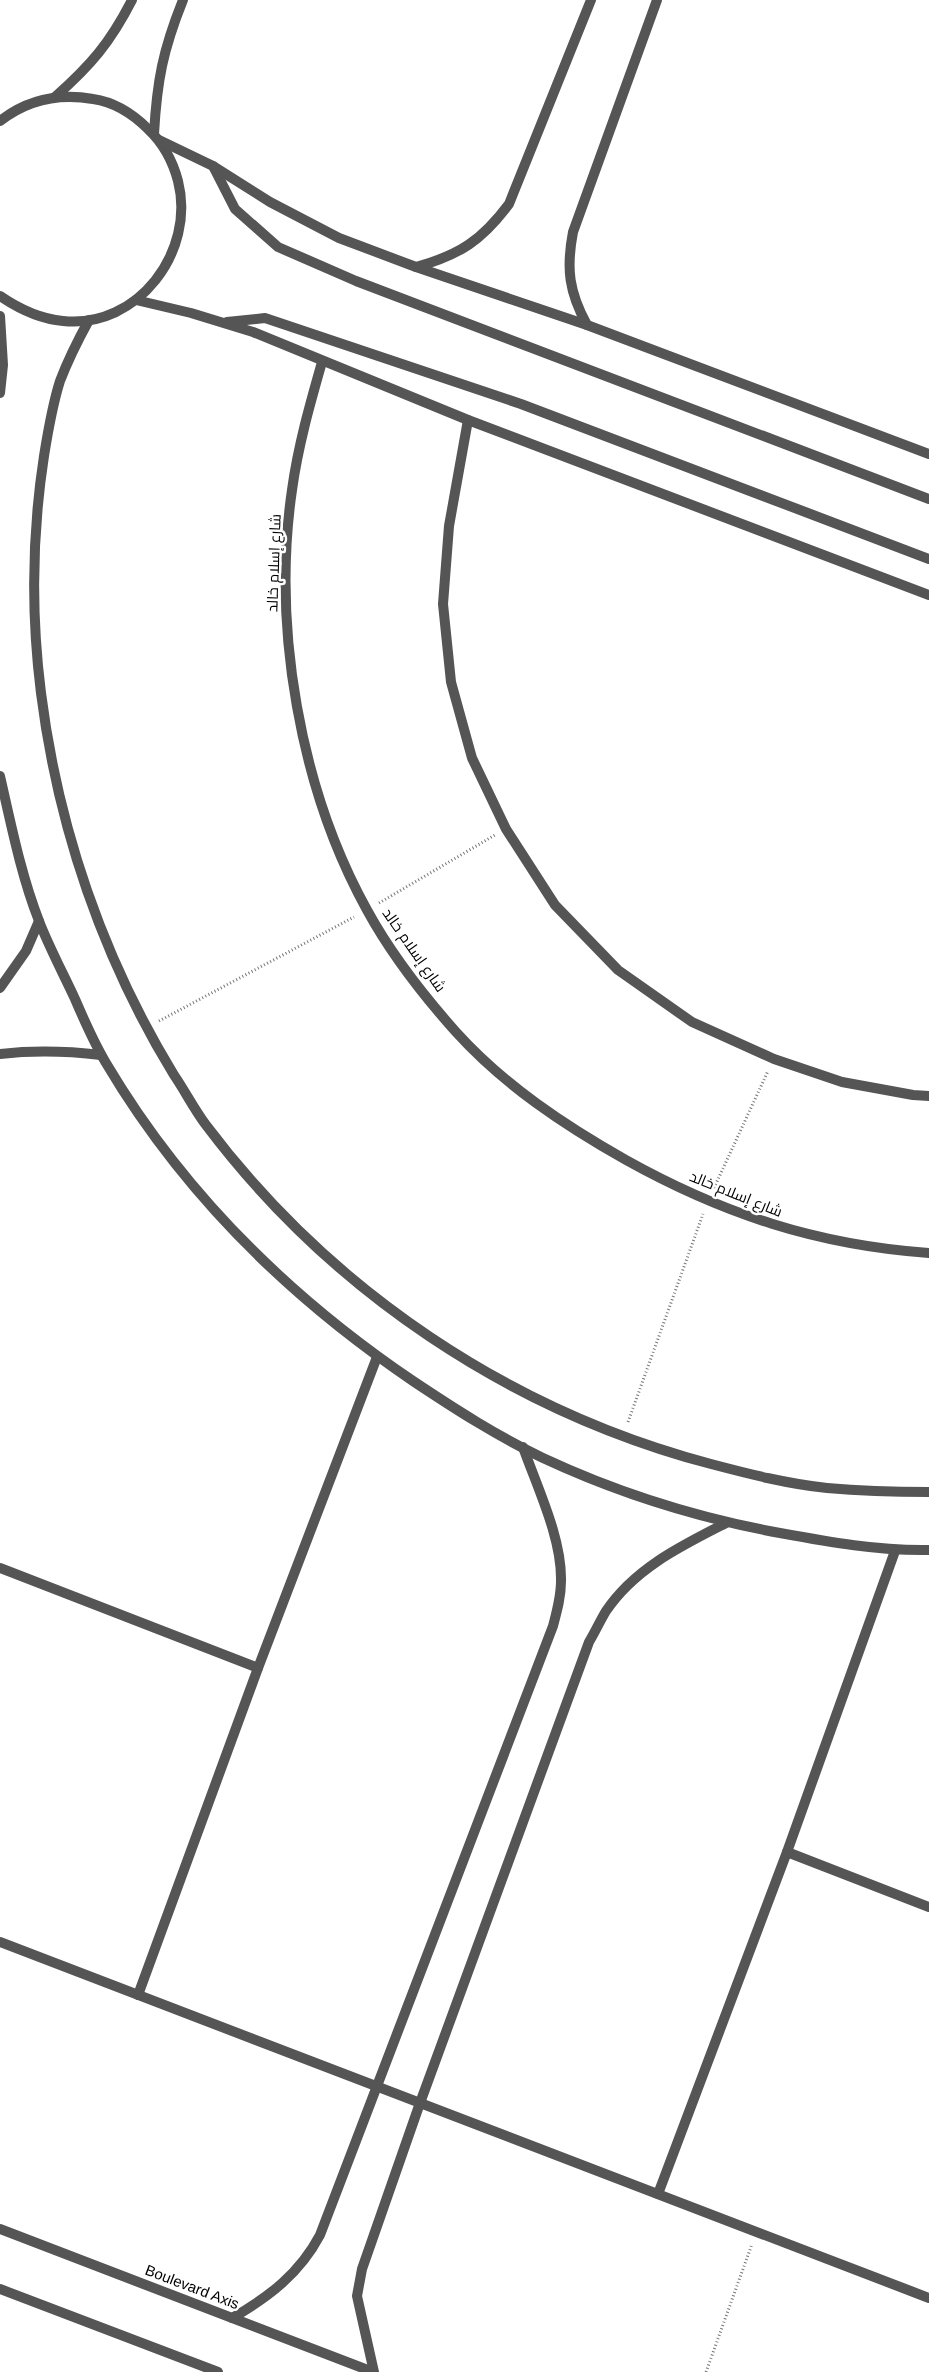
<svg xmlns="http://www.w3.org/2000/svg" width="929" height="2372" viewBox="0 0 929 2372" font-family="Arial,Cairo,sans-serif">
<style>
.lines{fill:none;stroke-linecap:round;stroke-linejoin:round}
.path{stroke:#777;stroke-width:3;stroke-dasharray:1 2.5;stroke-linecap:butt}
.minor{stroke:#555;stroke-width:10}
.tertiary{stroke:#555;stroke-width:10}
.labels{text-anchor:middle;stroke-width:5;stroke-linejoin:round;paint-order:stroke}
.street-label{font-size:15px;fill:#000;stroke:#fff}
</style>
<rect width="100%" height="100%" fill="#fff"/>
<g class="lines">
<g class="path">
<polyline points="379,903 495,835"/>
<polyline points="159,1021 354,917"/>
<polyline points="714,1188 768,1071"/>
<polyline points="628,1422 703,1214"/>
<polyline points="706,2372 752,2244"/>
</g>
<g class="minor">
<path d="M55 97C91 65 110 43 132 0"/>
<path d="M0 121C27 100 59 93 93 99 114 102 133 114 148 129 163 143 173 162 178 181 196 251 138 329 63 321 39 319 19 309 0 296"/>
<path d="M154 134C157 80 163 50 183 0"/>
<polyline points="159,140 213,166 270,202 339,238 416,267 587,325 929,454"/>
<polyline points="213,166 235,209 278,247 356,281 929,499"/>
<path d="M416 267C460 255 482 240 509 204L591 0"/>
<polyline points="136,300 191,313 253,332 468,420 929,595"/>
<polyline points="0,316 3,365 0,393"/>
<path d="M89 320C78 340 68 360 60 381 52 406 48 431 44 456 32 534 31 614 41 693 58 828 103 959 174 1075 185 1091 194 1109 206 1125 331 1291 510 1411 711 1464 749 1474 788 1484 827 1488 861 1491 895 1492 929 1492"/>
<polyline points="227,322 265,318 521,404 929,559"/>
<path d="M587 325C569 292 566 269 573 232L657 0"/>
<path d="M322 362C310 404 298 446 292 490 272 627 300 789 367 910 391 954 423 995 456 1032 504 1085 564 1125 626 1160 723 1214 817 1245 929 1253"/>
<polyline points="468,420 449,526 443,604 451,682 472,758 506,829 555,905 618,970 692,1022 774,1059 842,1082 913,1095 929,1096"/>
<path d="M0 776C11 824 21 875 39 921 49 947 63 973 75 999 84 1020 94 1043 106 1063 183 1193 289 1297 413 1381 455 1409 497 1436 543 1458 618 1493 698 1518 780 1533 829 1542 879 1551 929 1550"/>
<polyline points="0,988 26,951 39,921"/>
<path d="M0 1054C35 1050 67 1051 101 1055"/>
<polyline points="0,1568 258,1668"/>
<polyline points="787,1852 929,1907"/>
<polyline points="0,1942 929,2298"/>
<polyline points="138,1995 258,1668 377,1357"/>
<polyline points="658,2194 787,1852 895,1551"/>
<path d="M232 2318C269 2297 300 2273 320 2235L553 1626C557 1611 561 1597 561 1581 562 1538 537 1487 523 1447"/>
<path d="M374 2372 357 2296 362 2269 420 2103 589 1642C595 1632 600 1621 606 1611 635 1568 681 1546 726 1523"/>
</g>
<g class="tertiary">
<polyline points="0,2229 373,2372"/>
<polyline points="0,2289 218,2372"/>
</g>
</g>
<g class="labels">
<g class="street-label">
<text transform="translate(274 563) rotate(-88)" y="5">شارع إسلام خالد</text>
<text transform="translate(414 950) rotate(55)" y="5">شارع إسلام خالد</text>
<text transform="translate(736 1194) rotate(22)" y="5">شارع إسلام خالد</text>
<text transform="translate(192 2287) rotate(21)" y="5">Boulevard Axis</text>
</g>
</g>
</svg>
